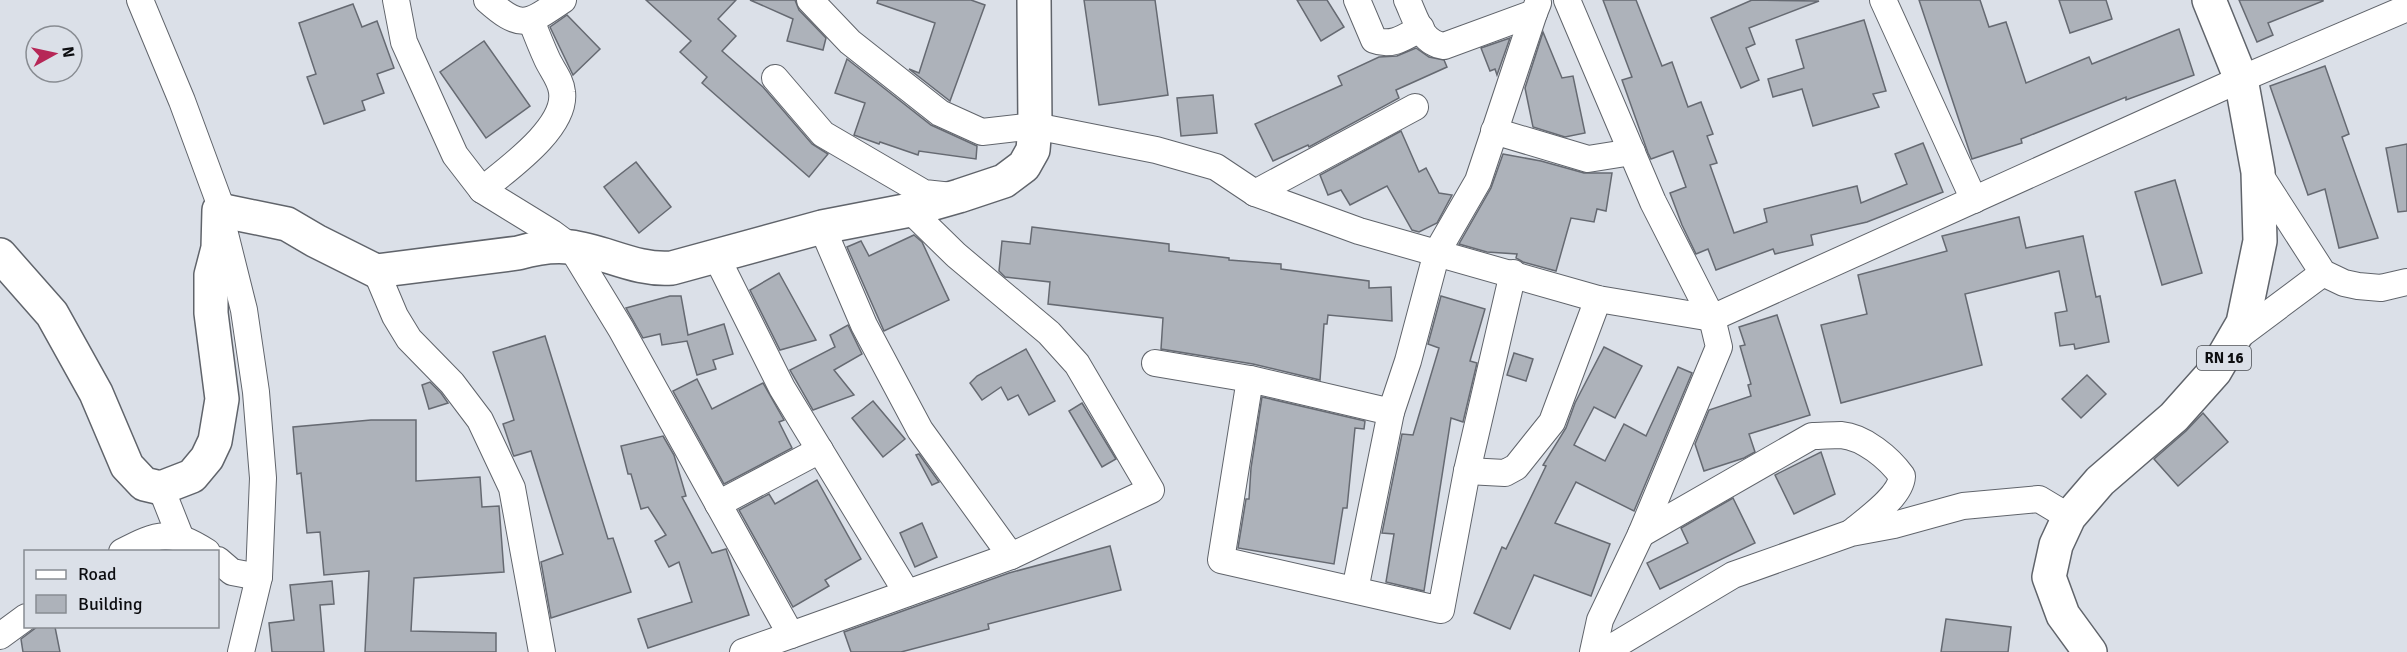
<svg xmlns="http://www.w3.org/2000/svg" width="2407" height="652" viewBox="0 0 2407 652" font-family="Signika,sans-serif">
<style>
.building{fill:#adb2ba;stroke:#666a72;stroke-width:1.5}
.lines{fill:none;stroke-linecap:round;stroke-linejoin:round}
.minor-casing{stroke:#60646b;stroke-width:28}
.secondary-casing{stroke:#60646b;stroke-width:36}
.primary-casing{stroke:#60646b;stroke-width:36}
.minor{stroke:#fff;stroke-width:26}
.secondary{stroke:#fff;stroke-width:33}
.primary{stroke:#fff;stroke-width:33}
.labels{text-anchor:middle;stroke-width:4.5;stroke-linejoin:round;paint-order:stroke}
.shield{fill:#dbe0e8;stroke:#4a4c51;stroke-width:1.5}
.shield-label{font-size:15px;font-weight:bold;fill:#0c0d10}
</style>
<rect width="100%" height="100%" fill="#dbe0e8"/>
<g class="building">
<polygon points="646,0 736,0 718,19 736,36 722,51 763,87 812,144 828,154 809,177 702,83 707,77 680,52 691,41"/>
<polygon points="750,0 795,0 799,10 826,38 823,50 787,41 793,19"/>
<polygon points="878,0 971,0 985,5 950,101 909,69 919,73 935,23 877,3"/>
<polygon points="1084,0 1155,0 1168,95 1099,105"/>
<polygon points="1297,0 1327,0 1344,27 1321,41"/>
<polygon points="1603,0 1636,0 1662,66 1672,62 1688,107 1701,102 1713,134 1707,136 1717,163 1710,165 1734,233 1767,222 1764,209 1857,186 1861,203 1907,184 1895,154 1923,143 1943,192 1867,222 1811,235 1813,245 1775,254 1773,249 1716,270 1708,249 1696,254 1682,225 1670,193 1686,187 1673,151 1651,159 1648,153 1622,80 1632,77"/>
<polygon points="1752,0 1819,1 1749,28 1755,44 1746,48 1759,80 1741,88 1711,18"/>
<polygon points="1919,0 1980,0 1989,27 2006,22 2026,83 2089,57 2092,64 2179,29 2194,75 2126,100 2126,97 2021,139 2022,143 1972,159"/>
<polygon points="2059,0 2106,0 2112,19 2070,33"/>
<polygon points="2239,0 2323,0 2323,1 2268,23 2273,35 2257,42"/>
<polygon points="353,4 362,27 377,21 394,68 377,74 384,93 362,101 365,110 324,124 307,77 316,74 299,23"/>
<polygon points="567,15 600,49 573,75 550,27"/>
<polygon points="1864,20 1886,91 1873,94 1879,107 1813,126 1802,89 1773,97 1768,79 1804,68 1796,40"/>
<polygon points="1543,32 1562,78 1573,76 1585,133 1565,137 1533,127 1525,88"/>
<polygon points="1510,38 1497,75 1495,69 1490,71 1481,48"/>
<polygon points="484,41 530,106 486,138 440,72"/>
<polygon points="1416,48 1429,57 1444,60 1447,67 1396,90 1399,98 1309,147 1308,145 1273,161 1255,124 1342,85 1338,76 1379,57 1397,56"/>
<polygon points="847,59 931,125 977,146 976,159 919,151 918,155 880,142 879,144 854,135 865,103 835,93"/>
<polygon points="2325,66 2349,134 2342,137 2378,238 2339,248 2325,189 2308,195 2270,86"/>
<polygon points="1213,95 1217,133 1181,136 1177,98"/>
<polygon points="1401,131 1419,172 1426,168 1439,193 1452,195 1437,223 1419,232 1412,230 1387,186 1350,205 1341,190 1328,195 1320,175"/>
<polygon points="2407,144 2407,211 2398,212 2386,148"/>
<polygon points="1503,154 1541,161 1584,173 1612,173 1606,211 1597,209 1594,222 1571,218 1556,271 1523,262 1516,258 1517,254 1487,252 1459,244 1491,188"/>
<polygon points="636,162 671,207 639,233 604,187"/>
<polygon points="2175,180 2202,273 2162,285 2135,192"/>
<polygon points="2019,217 2026,248 2083,236 2096,297 2100,296 2109,342 2075,349 2074,344 2060,346 2055,313 2067,311 2059,271 1965,294 1982,365 1841,403 1821,325 1867,314 1858,275 1947,251 1942,236"/>
<polygon points="1032,227 1169,244 1169,251 1229,258 1229,260 1281,264 1281,269 1369,281 1369,288 1391,287 1392,321 1328,315 1327,324 1324,324 1320,380 1253,364 1161,349 1163,318 1048,304 1050,282 1005,277 999,271 1002,241 1030,244"/>
<polygon points="914,235 922,242 949,300 884,331 847,247 861,241 869,256"/>
<polygon points="779,273 816,340 780,350 750,290"/>
<polygon points="670,296 681,296 688,335 724,324 733,354 713,360 716,369 697,375 687,341 662,345 660,334 643,338 626,308"/>
<polygon points="1441,296 1485,309 1470,361 1477,363 1463,422 1451,418 1424,591 1386,582 1394,534 1382,533 1402,434 1413,435 1439,348 1428,344"/>
<polygon points="1777,315 1810,415 1749,434 1755,452 1744,458 1704,471 1695,444 1709,410 1751,396 1748,385 1751,384 1740,346 1745,345 1739,327"/>
<polygon points="848,325 862,354 834,370 854,395 813,410 790,370 835,347 830,335"/>
<polygon points="545,336 608,539 613,538 631,592 551,618 541,562 563,554 531,451 514,456 513,454 503,424 514,420 493,352"/>
<polygon points="1604,347 1642,366 1615,418 1594,407 1574,445 1605,461 1624,424 1646,436 1678,367 1692,373 1634,511 1576,482 1555,523 1610,544 1591,596 1534,575 1510,629 1474,613 1502,547 1506,549 1546,466 1543,465 1566,428 1575,403"/>
<polygon points="1026,349 1055,401 1029,415 1018,395 1008,400 1001,387 982,400 970,383 977,376"/>
<polygon points="1514,353 1533,359 1526,381 1507,375"/>
<polygon points="2087,375 2106,394 2081,418 2062,399"/>
<polygon points="697,379 712,409 763,383 784,420 779,422 792,448 724,484 673,391"/>
<polygon points="430,382 441,393 448,403 429,409 422,385"/>
<polygon points="1262,397 1365,421 1364,429 1355,428 1347,508 1343,508 1334,564 1238,548 1246,499 1249,499 1251,468"/>
<polygon points="873,401 905,439 883,457 852,418"/>
<polygon points="1082,403 1116,459 1102,467 1069,411"/>
<polygon points="2203,413 2228,442 2178,486 2154,459 2186,431"/>
<polygon points="371,420 416,420 416,481 480,477 482,507 499,506 504,572 414,578 411,631 496,633 496,652 365,652 369,571 324,575 320,532 307,533 301,473 297,474 293,427"/>
<polygon points="663,436 674,455 686,496 682,497 712,553 726,549 749,615 648,648 638,619 692,602 679,562 669,567 655,541 666,535 648,507 641,509 631,474 628,474 621,446"/>
<polygon points="1821,452 1835,494 1794,514 1775,475"/>
<polygon points="919,454 939,482 932,485 916,455"/>
<polygon points="817,480 861,559 825,580 829,586 793,607 739,510 769,494 775,504"/>
<polygon points="1733,498 1755,543 1660,589 1647,563 1688,543 1681,528"/>
<polygon points="922,523 937,557 915,567 900,533"/>
<polygon points="1110,546 1121,590 988,624 989,629 901,652 851,652 844,632 1009,573"/>
<polygon points="332,581 334,604 320,605 324,652 272,652 269,623 294,620 290,585"/>
<polygon points="1946,619 2011,627 2008,652 1941,652"/>
<polygon points="37,627 55,627 60,652 23,652 21,639"/>
</g>
<g class="lines">
<defs>
<g id="minor">
<polyline points="140,0 182,101 220,204 219,210 244,310 256,392 263,478 259,577 241,652"/>
<polyline points="396,0 404,42 455,155 482,190 552,233 571,247 621,329 791,635 1011,556 1151,490 1077,364 1049,333 956,255 910,210"/>
<path d="M487 0C522 31 527 24 563 0"/>
<polyline points="810,0 850,42 940,113 982,132 1035,126 1156,150 1216,167 1255,193 1359,231 1598,299 1712,318 2241,79 2407,8"/>
<path d="M1357 0 1374 40C1392 47 1405 37 1421 28"/>
<path d="M1407 0C1416 19 1421 43 1444 46L1534 13 1538 3"/>
<polyline points="1567,0 1653,202 1712,318 1719,347 1641,534 1600,620 1593,652"/>
<polyline points="1883,0 1974,200"/>
<polyline points="775,78 823,134 924,193 952,196"/>
<polyline points="1494,131 1588,159 1632,152"/>
<polyline points="2258,172 2323,273 2344,283 2358,286 2381,288 2407,282"/>
<path d="M482 190C506 170 567 128 562 92 561 80 552 70 547 59 541 46 536 33 531 20"/>
<polyline points="1255,193 1415,107"/>
<polyline points="822,227 864,325 920,430 1011,556"/>
<polyline points="716,256 782,388 907,593"/>
<polyline points="376,271 395,316 409,339 452,383 480,420 512,488 542,652"/>
<polyline points="1513,273 1467,471 1441,610 1221,560 1250,379 1391,412 1408,361 1437,252 1478,181 1534,13"/>
<polyline points="2236,338 2323,273"/>
<polyline points="1155,363 1250,379"/>
<polyline points="1467,471 1505,473 1516,467 1552,422 1598,299"/>
<polyline points="161,488 180,536"/>
<polyline points="718,504 820,450"/>
<path d="M1641 534 1812 436C1821 436 1831 435 1841 435 1864 437 1889 458 1902 476 1901 496 1869 518 1853 531"/>
<path d="M122 552C158 533 171 529 207 552"/>
<polyline points="218,560 232,572 259,577"/>
<polyline points="1355,590 1391,412"/>
<polyline points="0,636 26,617"/>
<polyline points="743,652 791,635"/>
<polyline points="1604,652 1733,575 1851,533 1894,525 1963,506 2039,499 2069,517"/>
</g>
<path id="secondary" d="M0 255 52 314 96 393 127 466 144 484 161 488 192 476 207 458 215 441 222 399 211 313V275L218 248 219 210 287 224 316 241 376 271 518 253C535 248 552 245 570 247 605 251 635 271 672 268L822 227 910 210 959 196 1004 181 1024 166 1033 150 1035 126 1034 0"/>
<polyline id="primary" points="2090,652 2063,615 2049,577 2056,545 2069,517 2100,481 2174,417 2215,371 2243,323 2260,241 2258,172 2241,79 2209,0"/>
</defs>
<use href="#minor" class="minor-casing"/>
<use href="#secondary" class="secondary-casing"/>
<use href="#primary" class="primary-casing"/>
<use href="#minor" class="minor"/>
<use href="#secondary" class="secondary"/>
<use href="#primary" class="primary"/>
</g>
<g class="labels">
<rect class="shield" x="2197" y="346" width="54" height="24" rx="4.5"/>
<g class="shield-label">
<text x="2224" y="363">RN 16</text>
</g>
</g>
<rect x="24" y="550" width="195" height="78" fill="#dbe0e8" stroke="#888c92" stroke-width="1.5"/>
<rect x="36" y="570" width="30" height="9" fill="#ffffff" stroke="#888c92" stroke-width="1.5"/>
<text x="78" y="580" font-size="18" fill="#0c0d10">Road</text>
<rect x="36" y="595" width="30" height="18" fill="#adb2ba" stroke="#888c92" stroke-width="1.5"/>
<text x="78" y="610" font-size="18" fill="#0c0d10">Building</text>
<g transform="translate(54 54) rotate(82)"><circle r="28" fill="#dbe0e8" stroke="#888c92" stroke-width="1.5"/>
<path d="M0-4.5L10 22L0 15L-10 22Z" fill="#b62757"/>
<text y="-9" font-size="16" font-weight="bold" text-anchor="middle" fill="#0c0d10">N</text>
</g>
</svg>
